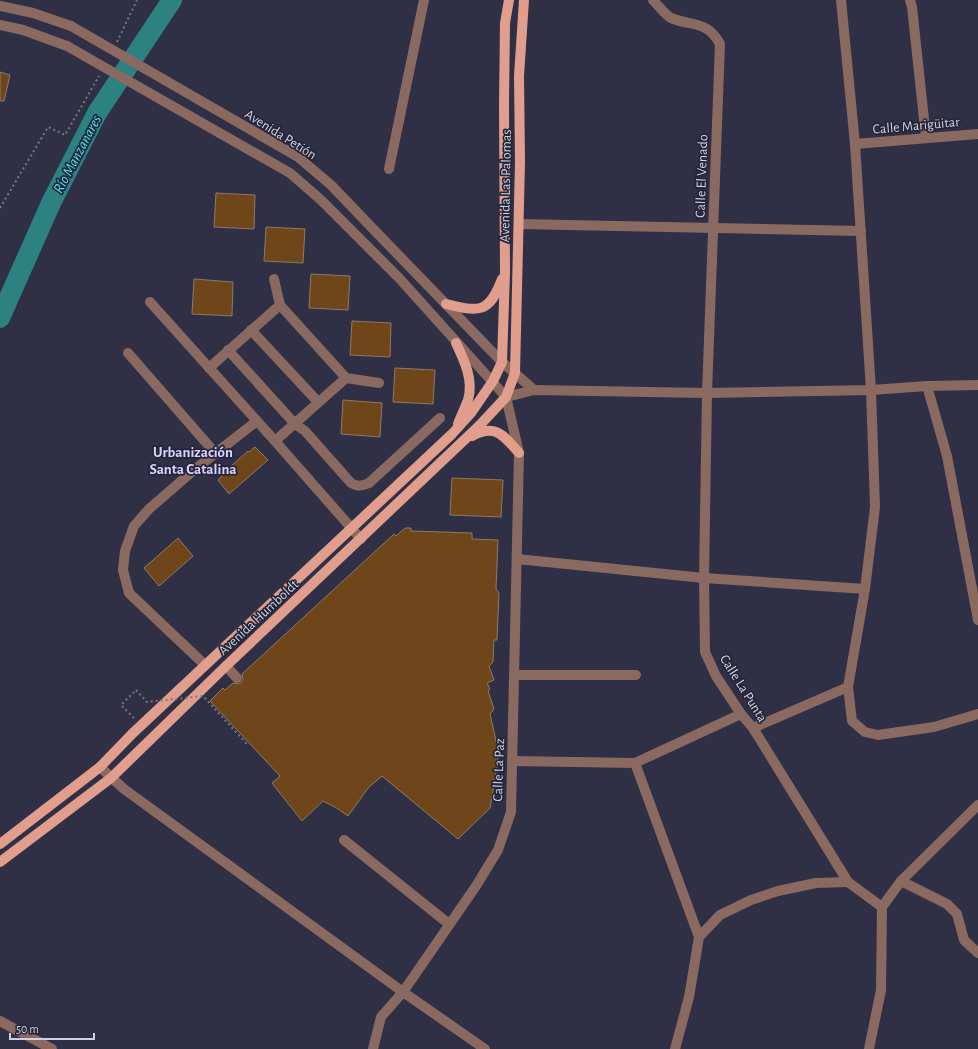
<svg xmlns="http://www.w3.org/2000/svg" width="978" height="1049" viewBox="0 0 978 1049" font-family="'Alegreya Sans',sans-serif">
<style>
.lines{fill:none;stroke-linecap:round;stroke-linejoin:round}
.river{stroke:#2c8181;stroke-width:20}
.building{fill:#6e461a;stroke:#907a66}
.path{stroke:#77778a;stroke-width:2;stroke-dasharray:2 3;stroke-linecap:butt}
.minor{stroke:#8a6960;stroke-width:10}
.major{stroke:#e19e8c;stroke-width:10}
.path-bridge{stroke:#77778a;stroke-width:2;stroke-dasharray:2 3;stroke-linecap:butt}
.minor-bridge{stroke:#8a6960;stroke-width:10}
.labels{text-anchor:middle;stroke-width:3.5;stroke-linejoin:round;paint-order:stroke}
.street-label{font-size:14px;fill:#d0d1df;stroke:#25253b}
.water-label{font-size:15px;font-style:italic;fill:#46e8e8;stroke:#25253b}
.neighbourhood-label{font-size:15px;font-weight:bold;fill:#dad2fd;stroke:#25253b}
</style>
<rect width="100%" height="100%" fill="#2f2f46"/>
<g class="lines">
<polyline class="river" points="0,318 51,203 97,113 172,0"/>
</g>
<g class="building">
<polygon points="0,72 10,75 4,101 0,101"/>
<polygon points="216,193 255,195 254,229 214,227"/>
<polygon points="266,227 305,229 303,263 264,261"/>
<polygon points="311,274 350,276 348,310 309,308"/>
<polygon points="194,279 233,282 232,316 192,314"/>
<polygon points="352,321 391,323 390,357 350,355"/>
<polygon points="395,368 435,370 433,404 393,402"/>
<polygon points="343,400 382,403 380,437 341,434"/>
<polygon points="255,447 268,460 229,494 218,480 222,476 221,475 248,451 249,452"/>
<polygon points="452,478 503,480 501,517 450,515"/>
<polygon points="405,528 411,528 411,531 472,533 472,539 498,540 496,589 499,593 497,640 494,640 493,662 489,666 494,680 487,683 490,689 488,691 494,709 490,714 497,745 498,761 490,808 458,839 382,776 369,787 348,816 335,807 323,801 302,821 272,783 280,776 210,701 223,688 225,690 233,683 238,684 241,683 243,680 242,674 394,534 396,536"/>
<polygon points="178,538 193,556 159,586 144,568"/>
</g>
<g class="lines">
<g class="path">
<polyline points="117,42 137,0"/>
<polyline points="0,208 48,127 65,135 99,76"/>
<polyline points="134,718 121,705 136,690"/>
</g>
<g class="minor">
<path d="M653 0C658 5 665 15 671 18 693 27 707 20 720 44L707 393 704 578 705 652 716 676 741 714 753 728 848 882 882 907"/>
<polyline points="841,0 855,144 871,390 875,507 865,589 848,687 852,721 865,732 878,735 934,727 978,714"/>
<polyline points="910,0 912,7 926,138"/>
<polyline points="0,6 33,13 71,26"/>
<polyline points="0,25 23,30 67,46"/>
<polyline points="855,144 978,134"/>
<polyline points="389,169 424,0"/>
<polyline points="519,224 861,231"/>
<polyline points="377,233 502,362 534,390"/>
<polyline points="368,247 400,279 506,397 519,453 511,812 498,850 476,886 403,992 381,1017 373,1049"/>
<polyline points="274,279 280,305 346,378 379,383"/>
<polyline points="150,302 275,441 361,539"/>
<polyline points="251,330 318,402"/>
<path d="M228 350 295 424 305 431 351 483C358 487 362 486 369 483L440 418"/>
<polyline points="128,353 216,454"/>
<polyline points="209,368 280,305"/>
<polyline points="927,386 947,456 978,620"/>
<polyline points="506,397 534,390 707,393 871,390 927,386 978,385"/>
<polyline points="275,441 346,378"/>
<polyline points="517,559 704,578 865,589"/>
<polyline points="205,665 129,593 123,570 125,551 134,526 149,509 194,470 257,421"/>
<polyline points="226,666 237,678"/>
<polyline points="514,675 636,675"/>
<polyline points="753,728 848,687"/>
<polyline points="512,761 635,763 741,714"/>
<polyline points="635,763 699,937 689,997 675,1049"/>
<polyline points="100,767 124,789 403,992 485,1049"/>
<polyline points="344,840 449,924"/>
<polyline points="901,881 947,904 957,914 964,940 978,953"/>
<polyline points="699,937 720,915 751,900 778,891 816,883 848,882"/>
<polyline points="0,1021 52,1049"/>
<polyline points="869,1049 881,990 882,907 901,881 978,805"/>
</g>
<g class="major">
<path d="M446 304C479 312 489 314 502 279"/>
<path d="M456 343C464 360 474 380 468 400 465 408 461 416 458 424"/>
<path d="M472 436C496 423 504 436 519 453"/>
<polyline points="0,844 100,767 133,733 452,434 471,413 493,381 502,362 505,271 504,104 505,23 509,0"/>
<polyline points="0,862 111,778 226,666 480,425 506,397 515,373 520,162 519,76 524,0"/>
</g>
<polyline class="path-bridge" points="136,690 147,702 203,696 246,743 248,742"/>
<g class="minor-bridge">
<polyline points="71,26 298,157 331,185 377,233"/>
<polyline points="67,46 290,173 321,200 368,247"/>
</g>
</g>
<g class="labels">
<g class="street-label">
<text transform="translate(916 125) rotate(-5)" y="5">Calle Marigüitar</text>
<text transform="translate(281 134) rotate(32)" y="5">Avenida Petión</text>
<text transform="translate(701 176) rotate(-88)" y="5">Calle El Venado</text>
<text transform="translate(505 186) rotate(-89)" y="5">Avenida Las Palomas</text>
<text transform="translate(258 617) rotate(-43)" y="5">Avenida Humboldt</text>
<text transform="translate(744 688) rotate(58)" y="5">Calle La Punta</text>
<text transform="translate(498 770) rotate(-88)" y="5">Calle La Paz</text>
</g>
<g class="water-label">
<text transform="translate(77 154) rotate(-62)" y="5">Río Manzanares</text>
</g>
<g class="neighbourhood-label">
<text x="193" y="457">Urbanización<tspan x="193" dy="17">Santa Catalina</tspan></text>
</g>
</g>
<path d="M10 1033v6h84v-6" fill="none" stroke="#d0d1df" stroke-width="2"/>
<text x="16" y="1033" font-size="12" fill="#d0d1df" stroke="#25253b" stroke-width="3" paint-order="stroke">50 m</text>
</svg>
